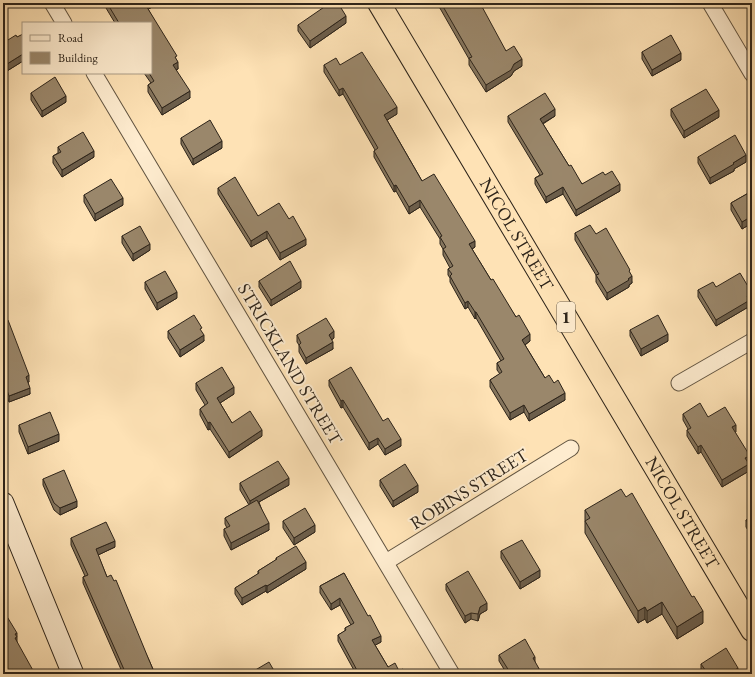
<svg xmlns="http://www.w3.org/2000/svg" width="755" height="677" viewBox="0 0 755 677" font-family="'EB Garamond',serif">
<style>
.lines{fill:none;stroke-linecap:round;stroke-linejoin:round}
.street-casing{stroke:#615441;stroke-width:17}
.secondary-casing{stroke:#2d241a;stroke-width:23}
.highway-casing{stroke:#2d241a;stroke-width:24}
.street{stroke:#feeccf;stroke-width:15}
.secondary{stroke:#feeccf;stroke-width:21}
.highway{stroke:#fee2b5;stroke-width:22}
.wall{fill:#84745c;stroke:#2d241a}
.shaded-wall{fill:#6c5e4b;stroke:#2d241a}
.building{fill:#9a876b;stroke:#2d241a}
.labels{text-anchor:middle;stroke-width:4;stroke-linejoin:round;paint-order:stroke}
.shield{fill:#feeccf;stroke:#6c6050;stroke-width:1}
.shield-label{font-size:17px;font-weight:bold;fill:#2d241a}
.street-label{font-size:18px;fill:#2d241a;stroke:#feeccf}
</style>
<rect width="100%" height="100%" fill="#fee2b5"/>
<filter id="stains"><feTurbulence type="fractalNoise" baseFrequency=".005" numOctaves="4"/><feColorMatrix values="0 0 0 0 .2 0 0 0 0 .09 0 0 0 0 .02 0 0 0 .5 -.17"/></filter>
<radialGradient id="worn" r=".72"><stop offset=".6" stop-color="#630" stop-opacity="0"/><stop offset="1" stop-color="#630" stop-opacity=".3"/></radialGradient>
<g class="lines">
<defs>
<g id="street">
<polyline points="52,3 64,23"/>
<polyline points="710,3 752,74"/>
<polyline points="94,73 452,674"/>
<polyline points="679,383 752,341"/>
<polyline points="386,562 571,448"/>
</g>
<polyline id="secondary" points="3,503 73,674"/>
<g id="highway">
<path id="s1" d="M379 3 752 630"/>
</g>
</defs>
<use href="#street" class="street-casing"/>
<use href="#secondary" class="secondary-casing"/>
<use href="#highway" class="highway-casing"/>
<use href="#street" class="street"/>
<use href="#secondary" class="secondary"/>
<use href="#highway" class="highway"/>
</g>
<g class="wall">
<polygon points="103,3 156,3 156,5 148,9 177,61 178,69 176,70 190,98 162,115 148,92 148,85 151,83 144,73 151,73 151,23 115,23"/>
<polygon points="225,3 235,3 228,7"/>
<polygon points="437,3 464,3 506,51 522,66 514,71 511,76 486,92 469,65 469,59"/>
<polygon points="346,23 310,48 298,31 298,25"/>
<polygon points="23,35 23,61 7,71 3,65 3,43"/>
<polygon points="642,52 681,60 652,76 642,59"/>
<polygon points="324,65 340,65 397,114 387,120 422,181 475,247 472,249 491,280 516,317 530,341 525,345 545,378 554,383 565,400 529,421 524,412 510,420 490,387 490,380 500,374 497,370 497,363 501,361 476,318 475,319 468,307 465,309 450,282 450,278 448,275 448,269 450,268 443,255 443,249 440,244 440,239 420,207 409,214 396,191 394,192 374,157 374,151 375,150 343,94 339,96 324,72"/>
<polygon points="31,93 66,102 42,117 31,100"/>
<polygon points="671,109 719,117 684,138 671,116"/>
<polygon points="508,116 555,116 543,124 569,166 582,184 605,175 620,191 576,216 563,194 546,203 535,184 535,178 540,175 508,122"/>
<polygon points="181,138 222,148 193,165 181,144"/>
<polygon points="58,147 94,157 62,177 53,163 53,156 58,153"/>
<polygon points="698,157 746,162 734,169 734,171 710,184 698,163"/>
<polygon points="218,188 258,216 289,219 306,245 280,260 267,238 251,247 218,194"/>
<polygon points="752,191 752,223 742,229 731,210 731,203"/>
<polygon points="84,195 123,205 95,221 84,202"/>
<polygon points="575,233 596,234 630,273 632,283 629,285 629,287 607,300 596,282 596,275 575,240"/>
<polygon points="122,236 150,250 133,261 122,243"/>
<polygon points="752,250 752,264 748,259 748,252"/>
<polygon points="259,281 301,288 271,306 259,287"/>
<polygon points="145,282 177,298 157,310 145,289"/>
<polygon points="716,287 752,300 750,301 750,306 716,326 698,297 698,290"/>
<polygon points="3,323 29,382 28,382 30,394 9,402 3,386"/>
<polygon points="630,330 668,341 641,356 630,336"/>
<polygon points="168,331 202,333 204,341 180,357 168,338"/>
<polygon points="297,335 334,338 331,340 333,349 306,364 299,352 299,345 297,342"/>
<polygon points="329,380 383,421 401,446 385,455 378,444 369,450 343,407 341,408 329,386"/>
<polygon points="196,383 234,394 220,403 232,423 262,436 229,458 210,429 208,430 200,415 200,409 205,405 196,390"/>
<polygon points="683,414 708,417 736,432 735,432 750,463 748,463 749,471 722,487 701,452 698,454 687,436 687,430 688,429 683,420"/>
<polygon points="19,425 59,441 28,454 19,432"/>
<polygon points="43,479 77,507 60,515 54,510 43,485"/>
<polygon points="380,480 418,492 393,507 380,486"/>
<polygon points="240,483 289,485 259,502 269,530 231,550 224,536 224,529 227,528 225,524 225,518 249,505 240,490"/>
<polygon points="585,510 703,623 677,639 662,614 647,623 645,619 638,623 585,533"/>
<polygon points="752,517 752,537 746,527 746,520"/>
<polygon points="283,521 315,532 294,545 283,528"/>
<polygon points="71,538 115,547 98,555 107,577 149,660 155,674 123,674 83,583 83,577 85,576 71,545"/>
<polygon points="501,551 540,577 520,589 501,558"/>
<polygon points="276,558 306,569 267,593 266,591 242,605 235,594 235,588 258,574 258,571 276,560"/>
<polygon points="344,573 381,642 375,645 388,667 406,674 356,674 338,641 338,635 345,631 345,628 351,625 340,605 331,610 320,593 320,586"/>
<polygon points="446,584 487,610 480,614 478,621 471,619 465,623 446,590"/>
<polygon points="499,655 535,663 542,674 507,674 499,661"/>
<polygon points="701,664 738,674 704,674 701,670"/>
</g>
<g class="shaded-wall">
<polygon points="5,3 5,9 3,10 3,4"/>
<polygon points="147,3 156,3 156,5 145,11 145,4"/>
<polygon points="228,3 235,3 228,7"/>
<polygon points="346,16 346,23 310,48 310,41"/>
<polygon points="681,53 681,60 652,76 652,70"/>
<polygon points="23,54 23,61 7,71 7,64"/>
<polygon points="522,59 522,66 514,71 511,76 486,92 486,85 514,64"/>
<polygon points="178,62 178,69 173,71 173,65"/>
<polygon points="343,88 343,94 339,96 339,90"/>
<polygon points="190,91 190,98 162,115 162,108"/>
<polygon points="66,96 66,102 42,117 42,111"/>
<polygon points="397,107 397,114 384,122 384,115"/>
<polygon points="555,109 555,116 540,125 540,119"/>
<polygon points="719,110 719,117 684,138 684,131"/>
<polygon points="222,141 222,148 193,165 193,159"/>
<polygon points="94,151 94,157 62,177 62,170"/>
<polygon points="746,155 746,162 734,169 734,171 710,184 710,178 733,163"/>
<polygon points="620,184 620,191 576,216 576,210"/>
<polygon points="396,185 396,191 394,192 394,186"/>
<polygon points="563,187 563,194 546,203 546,197"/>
<polygon points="123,198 123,205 95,221 95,214"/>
<polygon points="420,200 420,207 409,214 409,207"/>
<polygon points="752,216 752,223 742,229 742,222"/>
<polygon points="267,231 267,238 251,247 251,241"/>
<polygon points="306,239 306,245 280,260 280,253"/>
<polygon points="475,241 475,247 469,251 469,244"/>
<polygon points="150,244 150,250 133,261 133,254"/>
<polygon points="632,276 632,283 629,285 629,287 607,300 607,293"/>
<polygon points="301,281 301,288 271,306 271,300"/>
<polygon points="177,292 177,298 157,310 157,303"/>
<polygon points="752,293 752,300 750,301 750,306 716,326 716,320"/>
<polygon points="468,301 468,307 465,309 465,303"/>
<polygon points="475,312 476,312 476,318 475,319"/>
<polygon points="334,331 334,338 329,342 329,335"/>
<polygon points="530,334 530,341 522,347 522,340"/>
<polygon points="668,334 668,341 641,356 641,349"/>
<polygon points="204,335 204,341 180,357 180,350"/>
<polygon points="333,342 333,349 306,364 306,358"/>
<polygon points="29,375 29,382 26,383 26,377"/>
<polygon points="234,387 234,394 217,405 217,398"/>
<polygon points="30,388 30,394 9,402 9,396"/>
<polygon points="565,393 565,400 529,421 529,414"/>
<polygon points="343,400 343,407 341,408 341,401"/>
<polygon points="524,405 524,412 510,420 510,413"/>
<polygon points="210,422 210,429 208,430 208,423"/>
<polygon points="736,425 736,432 732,434 732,427"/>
<polygon points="262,430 262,436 229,458 229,452"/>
<polygon points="59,434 59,441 28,454 28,447"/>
<polygon points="378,438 378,444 369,450 369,443"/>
<polygon points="401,439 401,446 385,455 385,449"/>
<polygon points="701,445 701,452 698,454 698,447"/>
<polygon points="750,456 750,463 745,465 745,458"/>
<polygon points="749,464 749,471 722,487 722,480"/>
<polygon points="289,478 289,485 250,507 250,501"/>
<polygon points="418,485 418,492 393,507 393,501"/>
<polygon points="77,501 77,507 60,515 60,508"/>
<polygon points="269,523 269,530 231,550 231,543"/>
<polygon points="315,525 315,532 294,545 294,538"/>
<polygon points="115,541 115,547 96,556 96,549"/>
<polygon points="306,562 306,569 267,593 267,586"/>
<polygon points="540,570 540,577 520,589 520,582"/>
<polygon points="266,585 266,591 242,605 242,598"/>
<polygon points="340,598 340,605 331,610 331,604"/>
<polygon points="662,602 662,614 647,623 647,611"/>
<polygon points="487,603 487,610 480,614 478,621 478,614 480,607"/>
<polygon points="645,607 645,619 638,623 638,611"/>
<polygon points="703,611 703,623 677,639 677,627"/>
<polygon points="471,613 471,619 465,623 465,616"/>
<polygon points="17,633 17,643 15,638 15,634"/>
<polygon points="381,636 381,642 372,647 372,640"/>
<polygon points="535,657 535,663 533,658"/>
<polygon points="738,668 738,674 729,674"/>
</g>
<g class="building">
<polygon points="107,3 147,3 145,4 177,56 175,57 178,62 173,65 190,91 162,108 148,85 154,81 149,73 151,73 151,23 119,23"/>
<polygon points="330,3 338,3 346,16 310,41 298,25"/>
<polygon points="441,3 464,3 465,4 467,3 480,3 506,51 514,46 522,59 514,64 511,70 486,85 469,58 472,57"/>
<polygon points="23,34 23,54 7,64 3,58 3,43 16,35 17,37"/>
<polygon points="671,35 681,53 652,70 642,52"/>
<polygon points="362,52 397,107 384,115 422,181 434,174 475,241 469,244 491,280 493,279 516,317 519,315 530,334 522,340 545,378 549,375 554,383 558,380 565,393 529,414 524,405 510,413 490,380 502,372 497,363 504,359 476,312 475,312 468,301 465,303 450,276 452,274 448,269 453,266 443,249 446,247 440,237 442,236 420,200 409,207 396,185 394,186 374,151 378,148 343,88 339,90 324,65 336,58 340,65"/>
<polygon points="55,77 66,96 42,111 31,93"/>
<polygon points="706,89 719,110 684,131 671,109"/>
<polygon points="545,93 555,109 540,119 569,166 571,165 582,184 603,172 605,175 612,171 620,184 576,210 563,187 546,197 535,178 543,174 508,116"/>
<polygon points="210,120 222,141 193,159 181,138"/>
<polygon points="83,132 94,151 62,170 53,156 61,152 58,147"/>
<polygon points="735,135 746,155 733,163 734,164 710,178 698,157"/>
<polygon points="235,177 258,216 279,203 289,219 293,216 306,239 280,253 267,231 251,241 218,188"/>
<polygon points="111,179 123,198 95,214 84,195"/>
<polygon points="752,191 752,216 742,222 731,203"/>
<polygon points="590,225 596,234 606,228 630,270 629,271 632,276 628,279 629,280 607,293 596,275 599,274 575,233"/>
<polygon points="140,226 150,244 133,254 122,236"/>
<polygon points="752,250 752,257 748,252"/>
<polygon points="290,261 301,281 271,300 259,281"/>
<polygon points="165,271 177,292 157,303 145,282"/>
<polygon points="740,273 752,293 747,296 750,300 716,320 698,290 713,282 716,287"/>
<polygon points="194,315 202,328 200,329 204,335 180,350 168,331"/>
<polygon points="658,315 668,334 641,349 630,330"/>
<polygon points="326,318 334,331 329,335 333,342 306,358 299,345 301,343 297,335"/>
<polygon points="8,320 29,375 26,377 30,388 9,396 3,379 3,323"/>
<polygon points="222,367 234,387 217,398 232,423 250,411 262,430 229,452 210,422 208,423 200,409 208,403 196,383"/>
<polygon points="351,367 383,421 388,418 401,439 385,449 378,438 369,443 343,400 341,401 329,380"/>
<polygon points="700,403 708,417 725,407 736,425 732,427 750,456 745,458 749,464 722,480 701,445 698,447 687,430 691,428 683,414"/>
<polygon points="50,412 59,434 28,447 19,425"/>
<polygon points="278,461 289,478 250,501 240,483"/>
<polygon points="405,464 418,485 393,501 380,480"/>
<polygon points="64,470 77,501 60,508 54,503 43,479"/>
<polygon points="621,489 626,497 632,493 692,597 694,596 703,611 677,627 662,602 647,611 645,607 638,611 585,521 590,518 585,510"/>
<polygon points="257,500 269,523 231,543 224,529 230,526 225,518"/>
<polygon points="305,508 315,525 294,538 283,521"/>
<polygon points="752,517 752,530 746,520"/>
<polygon points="106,522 115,541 96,549 107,577 111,575 114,581 116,580 149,660 155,674 126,674 83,577 88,575 71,538"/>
<polygon points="522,540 540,570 520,582 501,551"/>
<polygon points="296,546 306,562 267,586 266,585 242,598 235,588 259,573 258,571 277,559 276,558"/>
<polygon points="468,571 487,603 480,607 478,614 471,613 465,616 446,584"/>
<polygon points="344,573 368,616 370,615 381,636 372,640 388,667 395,663 399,671 403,669 406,674 359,674 338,635 346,630 345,628 354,623 340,598 331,604 320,586"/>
<polygon points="3,610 17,633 15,634 17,637 15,638 35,674 3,674"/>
<polygon points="525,639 535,657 533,658 542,674 511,674 499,655"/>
<polygon points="726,648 738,668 729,674 708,674 701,664"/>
<polygon points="269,662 276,674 253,674 252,672"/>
</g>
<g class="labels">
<rect class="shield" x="557" y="302" width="18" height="30" rx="3"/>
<g class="shield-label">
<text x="566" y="323">1</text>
</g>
<g class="street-label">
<text dy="6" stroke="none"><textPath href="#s1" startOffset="269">NICOL STREET</textPath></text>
<text transform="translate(290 364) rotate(59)" y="6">STRICKLAND STREET</text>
<text transform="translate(469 489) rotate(-32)" y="6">ROBINS STREET</text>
<text dy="6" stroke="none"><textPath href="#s1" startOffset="593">NICOL STREET</textPath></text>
</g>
</g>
<rect width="755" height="677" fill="none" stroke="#fee2b5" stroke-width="16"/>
<rect x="4" y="4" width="747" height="669" fill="none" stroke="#2d241a" stroke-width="2"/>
<rect x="8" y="8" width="739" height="661" fill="none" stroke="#2d241a"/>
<rect x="22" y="22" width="130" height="52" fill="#feeccf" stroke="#aa9c87"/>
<rect x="30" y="35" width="20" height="6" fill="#feeccf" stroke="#aa9c87"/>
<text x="58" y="42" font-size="12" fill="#2d241a">Road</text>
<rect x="30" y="52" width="20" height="12" fill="#9a876b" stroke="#aa9c87"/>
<text x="58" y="62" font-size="12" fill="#2d241a">Building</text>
<rect width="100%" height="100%" filter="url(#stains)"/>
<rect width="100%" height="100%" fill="url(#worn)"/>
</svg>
